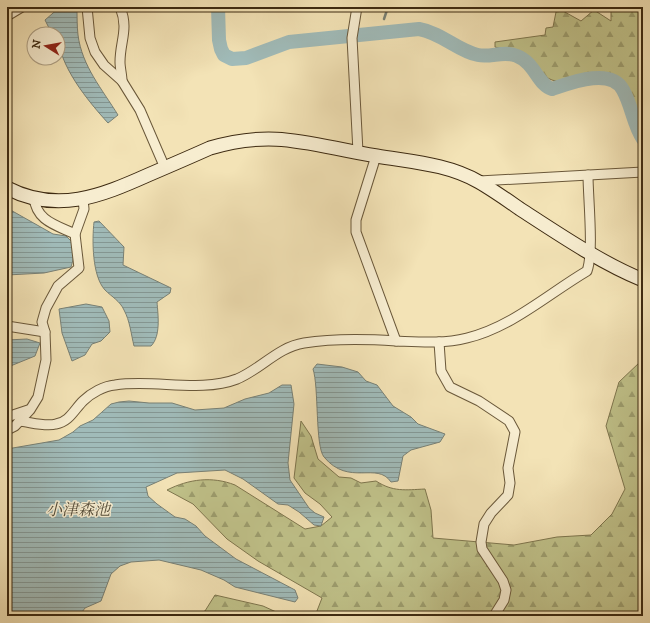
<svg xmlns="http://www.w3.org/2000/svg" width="650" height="623" viewBox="0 0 650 623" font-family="'IM FELL DW Pica','Noto Serif JP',serif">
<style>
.forest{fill:url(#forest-firs);stroke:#7e764e}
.water{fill:url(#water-rules);stroke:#788176}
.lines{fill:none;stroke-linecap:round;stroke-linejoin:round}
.stream{stroke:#788176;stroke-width:2.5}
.river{stroke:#a0bbb9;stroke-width:14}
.street-casing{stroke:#6a583a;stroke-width:11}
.secondary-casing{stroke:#3d2a11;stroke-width:15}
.street{stroke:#f7edd0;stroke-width:9}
.secondary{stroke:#f7edd0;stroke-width:13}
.labels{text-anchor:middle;stroke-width:3;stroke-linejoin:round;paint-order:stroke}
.water-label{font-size:16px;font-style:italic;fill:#564e3b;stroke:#f7edd0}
</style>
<defs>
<pattern id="forest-firs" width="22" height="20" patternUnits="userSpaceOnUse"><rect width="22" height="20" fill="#c0c28a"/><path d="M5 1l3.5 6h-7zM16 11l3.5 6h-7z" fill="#9d9e6f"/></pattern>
<pattern id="water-rules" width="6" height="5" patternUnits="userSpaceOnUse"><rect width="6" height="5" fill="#a0bbb9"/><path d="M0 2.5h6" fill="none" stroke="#849895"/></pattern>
</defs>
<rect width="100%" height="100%" fill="#f3e3b6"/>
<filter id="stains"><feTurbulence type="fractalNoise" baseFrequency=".005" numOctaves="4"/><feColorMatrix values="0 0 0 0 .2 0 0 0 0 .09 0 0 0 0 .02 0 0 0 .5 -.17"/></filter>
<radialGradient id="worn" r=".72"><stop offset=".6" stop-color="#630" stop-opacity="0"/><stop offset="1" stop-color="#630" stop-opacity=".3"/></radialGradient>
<g class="forest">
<path d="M611 7H643V134C632 103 629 71 587 75 574 76 565 85 552 80 543 77 537 66 529 61 518 53 507 50 495 47V42L545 35 546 28 553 27 556 12 563 11 581 21 594 10 611 21Z"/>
<path d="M640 362 643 363V616H315L322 598 258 561 227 539 193 504 167 490C189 479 212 476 235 485L305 529 321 526 332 517 320 504 305 493 294 478 301 421 311 436 318 459 339 477 351 478 361 483 376 481C393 492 405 490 425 489L431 510 433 538 514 545 557 537 591 535 612 514 625 489 606 426 619 382Z"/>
<polygon points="215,595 263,606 285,616 190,616 205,611"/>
</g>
<g class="water">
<path d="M60 7H77C77 16 77 26 78 35 82 66 102 89 118 115L108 123C88 101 58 65 58 34H52L45 20Z"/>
<polygon points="7,208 53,234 66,236 73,243 75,253 71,267 44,273 7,275"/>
<path d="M99 221 124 247 123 265 171 288 170 293 157 302C158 315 161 336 151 346H134C131 334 130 321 124 310 120 301 112 297 105 290 92 276 92 240 94 222Z"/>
<polygon points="86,304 102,307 109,321 110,332 101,341 92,344 85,355 72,361 62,333 59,309"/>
<polygon points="27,339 40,343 35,356 8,367 7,340"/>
<path d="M317 364 342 367 358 372 366 381 377 385 393 406 411 417 418 424 445 434 440 442 411 450 403 456 398 481 391 482C377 461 349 487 324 457 315 446 319 387 313 369Z"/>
<polygon points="282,385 291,385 294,404 288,463 290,480 309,508 315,513 324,517 321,526 314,525 299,512 288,505 278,504 243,479 225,470 177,473 146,487 148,496 157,504 175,517 185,519 196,526 205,536 236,559 295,590 298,598 295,602 235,587 224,580 201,570 159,560 131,562 120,566 111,574 101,601 85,608 79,616 7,616 7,449 59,440 73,432 80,426 93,420 111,404 119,402 129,401 149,403 172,403 195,410 224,408 245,399 269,393"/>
</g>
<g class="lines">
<g class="stream">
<polyline points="384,19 388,7"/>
<polyline points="380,34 381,30"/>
</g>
<path class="river" d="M218 7 219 40 221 49 224 55 232 59 246 58 289 42 419 29C442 33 458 51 478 55 491 58 504 50 517 56 535 63 538 85 552 89 570 83 611 67 623 90 632 106 633 124 643 139"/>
<defs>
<g id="street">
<polyline points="87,7 90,38 95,52 104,65 122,81 140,110 165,168"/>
<path d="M120 7C129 29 120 41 120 62 120 68 122 75 122 81"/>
<polyline points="357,7 352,38 358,152"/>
<polyline points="7,16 22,7"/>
<polyline points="376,156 356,220 356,232 396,341"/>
<polyline points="479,181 643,172"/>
<polyline points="75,234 84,209 83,199"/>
<polyline points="7,326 45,332"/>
<polyline points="439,342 441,371 450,387 479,401 509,421 515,432 508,468 510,483 508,495 491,513 484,524 481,542 482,549 503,581 506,590 504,600 494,616"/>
<polyline points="7,417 28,410"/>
<path d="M19 421C30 422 45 427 56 424 69 422 74 410 83 401 91 393 104 386 115 385 154 379 201 393 237 379 261 369 278 347 304 343 335 338 366 339 396 341 420 342 443 344 467 338 512 327 548 294 587 271 594 252 588 198 588 175"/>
<path d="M7 430 15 426 30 410 38 397 46 360 45 332 42 322 46 308 58 286 79 268 75 234C56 225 36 221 34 197"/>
</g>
<path id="secondary" d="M7 188C57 214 101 196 148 175 169 166 190 157 210 148 277 128 313 146 377 156 412 162 448 164 479 182 493 190 507 200 520 209 557 233 601 263 643 280"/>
</defs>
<use href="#street" class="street-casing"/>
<use href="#secondary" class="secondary-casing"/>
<use href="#street" class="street"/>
<use href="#secondary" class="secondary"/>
</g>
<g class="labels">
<g class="water-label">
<text x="78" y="515">小津森池</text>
</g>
</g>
<rect width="650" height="623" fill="none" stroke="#f3e3b6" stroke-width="24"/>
<rect x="8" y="8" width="634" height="607" fill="none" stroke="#3d2a11" stroke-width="2"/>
<rect x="12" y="12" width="626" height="599" fill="none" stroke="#3d2a11"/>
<g transform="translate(46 46) rotate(281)"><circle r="19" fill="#f7edd0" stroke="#ad9f84"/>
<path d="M0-3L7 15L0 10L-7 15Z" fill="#8f2418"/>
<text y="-6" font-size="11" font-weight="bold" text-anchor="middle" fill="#3d2a11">N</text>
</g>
<rect width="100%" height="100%" filter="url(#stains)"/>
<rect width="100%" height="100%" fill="url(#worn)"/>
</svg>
